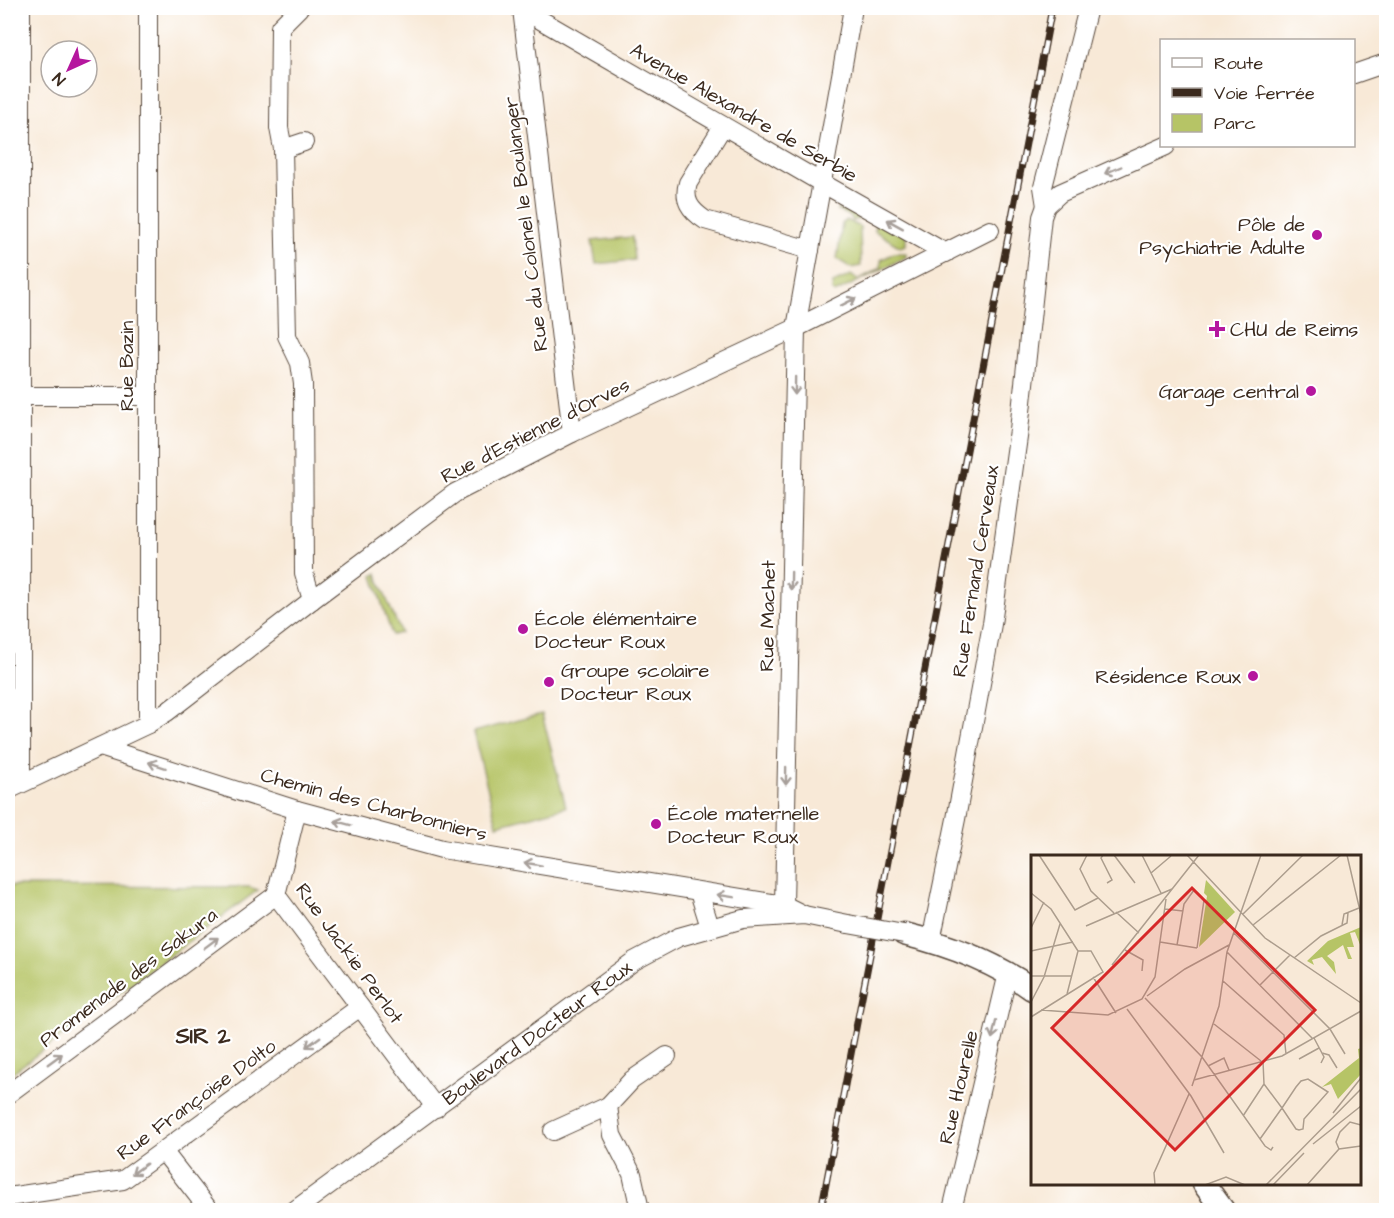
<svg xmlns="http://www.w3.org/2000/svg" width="1394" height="1218" viewBox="0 0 1394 1218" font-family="'Architects Daughter',sans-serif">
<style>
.green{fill:#b6c466;stroke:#787742;stroke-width:1.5}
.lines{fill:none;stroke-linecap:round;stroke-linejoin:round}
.minor-casing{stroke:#57473a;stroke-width:20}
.tertiary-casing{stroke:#57473a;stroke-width:25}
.minor{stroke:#fff;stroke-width:18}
.tertiary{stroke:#fff;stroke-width:22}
.rail-casing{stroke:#3b2a1e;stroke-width:7}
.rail{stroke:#fff;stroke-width:4.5;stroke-dasharray:14;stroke-linecap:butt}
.minor-bridge-casing{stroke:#57473a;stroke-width:20;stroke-linecap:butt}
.minor-bridge{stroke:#fff;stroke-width:18}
.oneway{stroke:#a79f9a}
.poi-dot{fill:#b5179e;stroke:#fff;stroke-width:2}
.labels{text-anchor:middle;stroke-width:4.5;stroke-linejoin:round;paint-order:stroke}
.street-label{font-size:20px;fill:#3b2a1e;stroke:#fff}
.poi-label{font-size:20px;fill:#3b2a1e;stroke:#fff;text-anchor:start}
.quarter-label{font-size:22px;font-weight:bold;fill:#3b2a1e;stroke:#fff}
.inset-road{fill:none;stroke:#ac9d8d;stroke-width:1.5}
.view{fill:#d62828;fill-opacity:0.15;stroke:#d62828;stroke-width:3}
.inset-edge{fill:none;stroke:#3b2a1e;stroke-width:3}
</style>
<rect width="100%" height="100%" fill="#fff"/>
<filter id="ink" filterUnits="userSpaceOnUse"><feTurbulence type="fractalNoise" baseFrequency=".0167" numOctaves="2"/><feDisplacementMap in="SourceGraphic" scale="12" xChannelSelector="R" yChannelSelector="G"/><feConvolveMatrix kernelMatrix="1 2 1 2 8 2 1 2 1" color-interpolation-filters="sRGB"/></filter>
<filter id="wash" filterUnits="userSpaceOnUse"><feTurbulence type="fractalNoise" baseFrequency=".008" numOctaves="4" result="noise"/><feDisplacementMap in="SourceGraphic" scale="24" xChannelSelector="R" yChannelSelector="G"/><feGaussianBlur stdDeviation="1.35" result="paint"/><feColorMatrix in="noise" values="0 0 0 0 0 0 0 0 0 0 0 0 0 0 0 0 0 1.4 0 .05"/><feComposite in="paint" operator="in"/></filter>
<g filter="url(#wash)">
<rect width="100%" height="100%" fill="#f8e9d7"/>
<g class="green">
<polygon points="849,203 906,235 906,245 900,247 875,231 875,223 864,216 853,221 851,217 837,210"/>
<polygon points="847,220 860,227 861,266 851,268 837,259 842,224"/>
<polygon points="632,237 634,260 596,264 592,241"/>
<polygon points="894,253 906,253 906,257 835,293 832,291 833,283 851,275 858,280 881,268 881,260"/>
<polygon points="377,573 379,581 401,633 392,635 373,576"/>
<polygon points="542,714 566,807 497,825 473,732"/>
<polygon points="8,886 249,887 258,890 8,1076"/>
</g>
</g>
<g filter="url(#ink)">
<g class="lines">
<defs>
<g id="minor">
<polyline points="148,8 148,724"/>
<polyline points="299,8 280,27 279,128 283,149 287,336 300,363 303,384 304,573 312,600"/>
<polyline points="520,8 822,183 946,253"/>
<polyline points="522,9 572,433"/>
<polyline points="1354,74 1386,63"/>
<path d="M723 126 688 183C683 200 690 210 705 220L810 250"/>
<polyline points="283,149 304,142"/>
<polyline points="1046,206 1043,187 1088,8"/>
<polyline points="8,396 148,396"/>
<polyline points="100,747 297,810 442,849 784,905 804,915"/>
<polyline points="21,783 21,8"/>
<polyline points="8,790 148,724 167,712 312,600 455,493 572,433 796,328 990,230"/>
<polyline points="699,892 710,927"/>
<polyline points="276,895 436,1108"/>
<polyline points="276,895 297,810"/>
<polyline points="784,905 796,328 853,8"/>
<polyline points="931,941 956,819 992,624 1019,430 1042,217 1046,206 1060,193 1166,146"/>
<polyline points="8,1094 276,895"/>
<polyline points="553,1131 608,1106"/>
<polyline points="163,1151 209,1210"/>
<polyline points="8,1197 123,1180 360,1007"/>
<path id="s1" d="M295 1210 634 961 679 937 743 919 804 915 848 924"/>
<polyline points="640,1210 632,1174 612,1135 608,1106 632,1080 667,1056"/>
<polyline points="952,1210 1008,973"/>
</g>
<g id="tertiary">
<path d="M904 934C949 945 994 962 1032 989"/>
<polyline points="1204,1184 1223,1210"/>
</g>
</defs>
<use href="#minor" class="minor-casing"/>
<use href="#tertiary" class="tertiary-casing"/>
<use href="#minor" class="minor"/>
<use href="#tertiary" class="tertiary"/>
<defs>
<polyline id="rail" points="821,1210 1052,8"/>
</defs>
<use href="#rail" class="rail-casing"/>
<use href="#rail" class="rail"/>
<defs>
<polyline id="minor-bridge" points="848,924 904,934"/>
</defs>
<use href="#minor-bridge" class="minor-bridge-casing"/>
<use href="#minor-bridge" class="minor-bridge"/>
</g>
<defs><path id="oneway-shaft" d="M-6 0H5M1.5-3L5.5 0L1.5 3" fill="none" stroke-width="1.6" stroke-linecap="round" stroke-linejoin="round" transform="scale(1.5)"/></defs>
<g class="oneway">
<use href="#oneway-shaft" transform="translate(1113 170) rotate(157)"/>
<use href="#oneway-shaft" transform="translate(895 224) rotate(-151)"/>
<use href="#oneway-shaft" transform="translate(848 302) rotate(-27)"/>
<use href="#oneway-shaft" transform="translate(795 386) rotate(91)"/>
<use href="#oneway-shaft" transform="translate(791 581) rotate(91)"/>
<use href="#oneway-shaft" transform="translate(157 765) rotate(-162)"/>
<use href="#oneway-shaft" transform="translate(786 776) rotate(91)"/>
<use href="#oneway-shaft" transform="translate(343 823) rotate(-165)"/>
<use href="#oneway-shaft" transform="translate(533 864) rotate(-170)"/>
<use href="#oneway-shaft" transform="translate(726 896) rotate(-171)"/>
<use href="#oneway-shaft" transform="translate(211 943) rotate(-37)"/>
<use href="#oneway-shaft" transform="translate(994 1030) rotate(103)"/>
<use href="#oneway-shaft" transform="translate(313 1042) rotate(144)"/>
<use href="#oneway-shaft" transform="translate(55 1059) rotate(-36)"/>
<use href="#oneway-shaft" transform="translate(139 1169) rotate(144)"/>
</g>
</g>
<g class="poi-dot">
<circle cx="1317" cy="235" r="6"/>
<path d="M1214 320h6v6h6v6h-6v6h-6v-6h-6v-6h6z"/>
<circle cx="1311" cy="391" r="6"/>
<circle cx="523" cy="629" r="6"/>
<circle cx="1253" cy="676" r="6"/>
<circle cx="549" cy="682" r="6"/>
<circle cx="656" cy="824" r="6"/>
</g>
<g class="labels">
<g class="street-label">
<text transform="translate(744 112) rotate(30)" y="7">Avenue Alexandre de Serbie</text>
<text transform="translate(525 224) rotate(-97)" y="7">Rue du Colonel le Boulanger</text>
<text transform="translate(126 366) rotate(-90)" y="7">Rue Bazin</text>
<text transform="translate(535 430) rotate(-27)" y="7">Rue d'Estienne d'Orves</text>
<text transform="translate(975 571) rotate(-81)" y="7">Rue Fernand Cerveaux</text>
<text transform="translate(767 616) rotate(-89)" y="7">Rue Machet</text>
<text transform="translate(374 804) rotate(15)" y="7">Chemin des Charbonniers</text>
<text transform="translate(350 953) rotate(54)" y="7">Rue Jackie Perlot</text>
<text transform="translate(128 977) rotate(-37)" y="7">Promenade des Sakura</text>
<text dy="7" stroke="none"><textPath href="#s1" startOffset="300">Boulevard Docteur Roux</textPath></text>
<text transform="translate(958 1087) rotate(-77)" y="7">Rue Hourelle</text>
<text transform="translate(196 1099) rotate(-36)" y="7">Rue Françoise Dolto</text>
</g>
<g class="poi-label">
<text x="1305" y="231" text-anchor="end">Pôle de<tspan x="1305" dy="23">Psychiatrie Adulte</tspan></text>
<text x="1230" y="336">CHU de Reims</text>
<text x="1299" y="398" text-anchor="end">Garage central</text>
<text x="535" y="625">École élémentaire<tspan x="535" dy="23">Docteur Roux</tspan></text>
<text x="561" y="677">Groupe scolaire<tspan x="561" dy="23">Docteur Roux</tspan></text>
<text x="1241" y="683" text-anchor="end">Résidence Roux</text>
<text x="668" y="820">École maternelle<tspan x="668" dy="23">Docteur Roux</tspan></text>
</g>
<g class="quarter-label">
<text x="203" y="1043">SIR 2</text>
</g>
</g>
<g transform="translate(1031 855)">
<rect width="330" height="330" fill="#f8e9d7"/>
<path d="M175 25 204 57 168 92 176 41 173 38ZM330 72V92L324 77 319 78 323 92H327H316L321 104H317L312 90 296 101 303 107 305 119 291 102 281 105 283 110 276 106 297 86ZM330 193V219L307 244 300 229 291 232 328 203 327 194Z" fill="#b6c466"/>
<path class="inset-road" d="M8 0 44 55 67 43M56 0 49 14 60 36 83 58M72 0 70 3 81 25 76 28M83 0 104 28M111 0 130 38M156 0 234 83 330 148M316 0 330 60M120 18 140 1M0 38 20 54 47 96M134 54 152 56M85 57 108 78M212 59 272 0M222 70 310 0M311 70 313 59 328 53M55 71 141 34M0 73 13 47M203 78 299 174 314 199M129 87 166 93M146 90 153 49 163 35 173 45 166 93M94 95 112 105 111 116M0 96 42 87M196 97 282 184M263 103 290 81 316 68 317 58M81 110 168 0M0 121H40M62 122 85 158M192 126 253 180 255 199M229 130 259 100M36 139 47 96M116 141 154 114 198 90M114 143 171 202 234 291 240 295 242 292M0 147 13 122 29 69M96 154 160 241 193 298M10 155 77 160 111 144 124 122 135 44M0 162 72 117 60 96H47M183 169 230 206M283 183 293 202 290 208M291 198 298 200 306 213M268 204 288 193M177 211 193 203 198 215M163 225 251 201 330 156M161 231 188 151 196 97 230 0M302 258 330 223M212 261 233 229 232 206M229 284 251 253 265 232 270 226 277 224 297 237 273 264 272 274 268 275 265 274 251 253 233 229M282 289 330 251M308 294 305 287 309 277 319 267 330 270M124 330 123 318 158 239M174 330 195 322 214 330M235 330 330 234M242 330 273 298M276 330 308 294 330 291"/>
<path class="view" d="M161 33 284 155 144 295 21 173Z"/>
<rect width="330" height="330" class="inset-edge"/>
</g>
<rect width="1394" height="1218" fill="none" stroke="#fff" stroke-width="30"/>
<rect x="1160" y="39" width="195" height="108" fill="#ffffff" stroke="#b1aaa5" stroke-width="1.5"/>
<rect x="1172" y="58" width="30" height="9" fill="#ffffff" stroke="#b1aaa5" stroke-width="1.5"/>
<text x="1214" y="69" font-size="18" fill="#3b2a1e">Route</text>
<rect x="1172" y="88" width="30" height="9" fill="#3b2a1e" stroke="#b1aaa5" stroke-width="1.5"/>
<text x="1214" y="99" font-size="18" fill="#3b2a1e">Voie ferrée</text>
<rect x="1172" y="114" width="30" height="18" fill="#b6c466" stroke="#b1aaa5" stroke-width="1.5"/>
<text x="1214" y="129" font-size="18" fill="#3b2a1e">Parc</text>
<g transform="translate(69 69) rotate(225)"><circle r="28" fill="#ffffff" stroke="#b1aaa5" stroke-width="1.5"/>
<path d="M0-4.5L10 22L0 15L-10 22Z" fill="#b5179e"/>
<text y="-9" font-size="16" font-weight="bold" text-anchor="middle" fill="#3b2a1e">N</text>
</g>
</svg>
